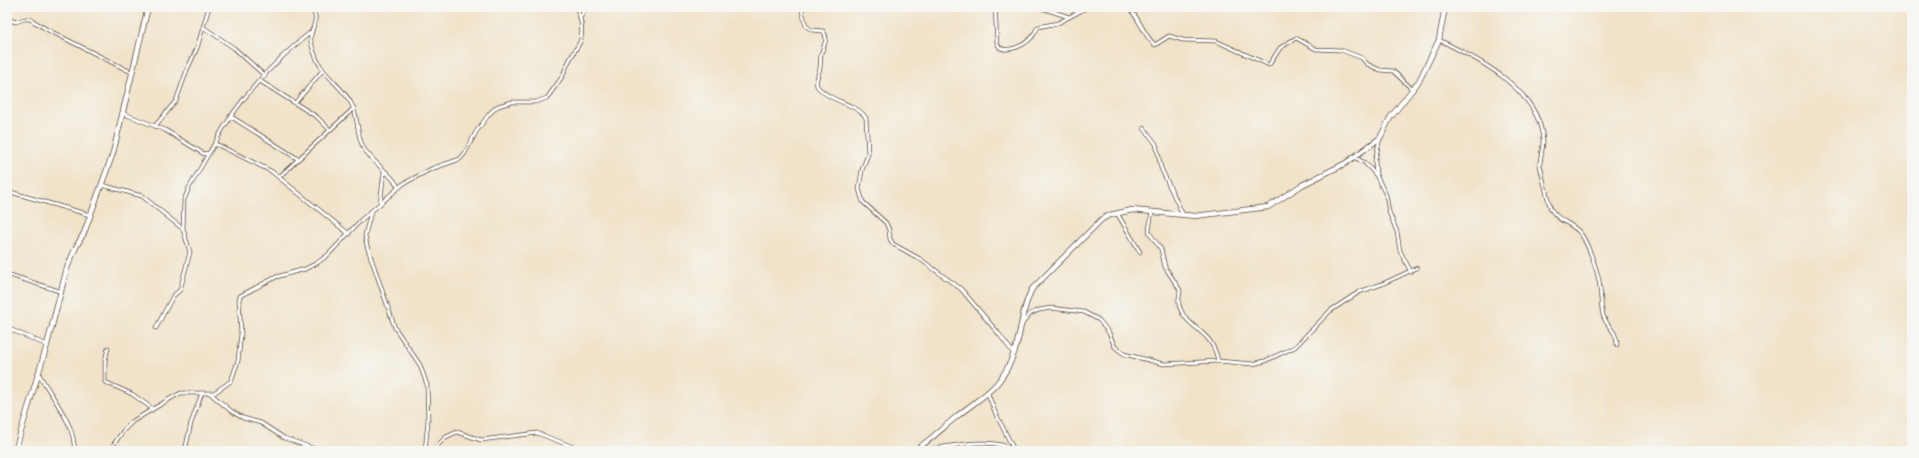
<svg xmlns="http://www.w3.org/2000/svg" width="1919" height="458" viewBox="0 0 1919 458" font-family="Delius,sans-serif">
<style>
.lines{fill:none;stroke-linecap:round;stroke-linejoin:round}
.street-casing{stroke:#564638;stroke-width:4.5}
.secondary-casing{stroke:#564638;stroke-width:6}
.street{stroke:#fff;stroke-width:3}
.secondary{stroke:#fff;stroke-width:4.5}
</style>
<rect width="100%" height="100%" fill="#f6f6f2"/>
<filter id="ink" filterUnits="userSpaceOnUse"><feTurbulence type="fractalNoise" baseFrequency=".025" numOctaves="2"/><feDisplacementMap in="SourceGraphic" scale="8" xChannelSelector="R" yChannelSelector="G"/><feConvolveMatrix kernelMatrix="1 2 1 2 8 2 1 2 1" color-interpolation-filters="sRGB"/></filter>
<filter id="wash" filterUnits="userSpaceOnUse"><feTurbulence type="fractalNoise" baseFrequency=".012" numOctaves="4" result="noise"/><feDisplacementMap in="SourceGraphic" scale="16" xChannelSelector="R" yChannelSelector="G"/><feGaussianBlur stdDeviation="0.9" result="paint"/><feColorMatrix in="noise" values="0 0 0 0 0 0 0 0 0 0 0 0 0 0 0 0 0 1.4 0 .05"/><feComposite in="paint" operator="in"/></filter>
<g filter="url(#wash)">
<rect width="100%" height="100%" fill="#f1e3c9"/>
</g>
<g filter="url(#ink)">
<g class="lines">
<defs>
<g id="street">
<path d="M311 7C322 23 308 28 311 42 313 49 315 58 320 65 328 79 343 88 351 103 359 117 356 133 363 147 371 162 397 178 398 188"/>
<path d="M801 7 806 26 812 30 823 31C830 39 822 47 821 55 820 59 821 63 820 68 819 74 815 79 817 86 829 102 857 103 866 118L868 154 862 170 859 189 863 202 886 223 889 230 890 239 893 244 920 259 961 289 999 334 1014 354"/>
<path d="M995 7 997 43 1000 48C1009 52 1023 46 1030 39 1034 36 1035 31 1038 27L1058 23 1088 7"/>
<polyline points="1039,7 1069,17"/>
<path d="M1128 7C1140 18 1143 35 1155 45L1169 36 1183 40 1216 41 1269 65 1280 48 1296 38 1316 49 1341 50 1362 58 1367 64 1380 70 1393 71 1413 90"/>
<polyline points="580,18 586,7"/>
<polyline points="7,19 16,22 24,19 30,19 46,29 131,72"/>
<polyline points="203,27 234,48 265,76"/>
<path d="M1439 40C1479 59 1540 90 1543 141 1543 149 1540 157 1540 165 1541 170 1549 205 1551 209 1558 222 1573 223 1581 234 1589 246 1599 274 1600 288 1601 297 1601 307 1603 315 1607 328 1617 330 1617 345"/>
<polyline points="260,81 317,117 330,130"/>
<polyline points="295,103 323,70"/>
<polyline points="122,113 165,130 204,154 209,153 214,145 218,145 271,171 349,234"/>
<polyline points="230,116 298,159"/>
<polyline points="155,126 176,101 187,70 197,48 209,7"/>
<polyline points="1144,128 1156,144 1161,168 1183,215"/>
<polyline points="1380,138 1375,160 1376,175 1386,195 1389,212 1397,232 1400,251 1411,272"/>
<path d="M214 145C235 103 274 61 311 32"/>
<polyline points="1354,157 1365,163 1376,175"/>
<polyline points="279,177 354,108"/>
<polyline points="102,185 142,196 183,229"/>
<polyline points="7,191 90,215"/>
<polyline points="380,204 384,172"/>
<path d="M1152 211 1149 230 1150 234 1161 249 1165 267 1180 290C1180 296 1177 301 1180 308 1188 330 1212 329 1218 361"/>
<polyline points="371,212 365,235 367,246 395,328 420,365 427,385 428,421 425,451"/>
<polyline points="1117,213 1140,252"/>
<polyline points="7,274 62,292"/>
<polyline points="1022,324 1030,314 1039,310 1051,308 1084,312 1099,320 1109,333 1115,347 1124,354 1164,364 1218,361 1253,364 1265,361 1295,347 1330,311 1359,292 1382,284 1417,268"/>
<polyline points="7,328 47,345"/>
<polyline points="156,328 173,296 180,290 190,252 183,229 184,200 189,188 209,153"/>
<polyline points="108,348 105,361 105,382 132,394 153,409"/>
<path d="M39 374C50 395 77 426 74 451"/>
<polyline points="211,394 231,411 243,418 261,423 284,438 321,451"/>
<polyline points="988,394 995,412 1014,450"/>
<path d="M109 451 123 431 133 421 173 397 181 393H214L231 381 238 361 241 334 239 300 240 296 276 277 305 269 317 263 328 255 361 220 403 184 431 169 460 159 465 153 476 132 490 113 498 106 512 102H536L547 98 562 77 569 61 580 42C584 30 581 18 576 7"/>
<polyline points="185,451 191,423 202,393"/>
<polyline points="432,451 446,437 457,432 481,440 537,433 584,451"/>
<path d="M915 451C943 449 990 434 1016 451"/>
</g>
<g id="secondary">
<polyline points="15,451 47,345 67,268 76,247 84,233 113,153 148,7"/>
<path d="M913 451C929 442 941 429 956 417 983 395 1001 389 1014 353 1022 332 1021 309 1032 289L1102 219 1110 215 1132 210 1195 216 1268 207 1302 185 1346 163 1380 138 1390 118 1419 81 1439 40 1445 7"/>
</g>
</defs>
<use href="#street" class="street-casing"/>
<use href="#secondary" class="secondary-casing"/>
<use href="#street" class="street"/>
<use href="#secondary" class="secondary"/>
</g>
</g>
<rect width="1919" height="458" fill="none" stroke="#f6f6f2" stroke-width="24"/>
</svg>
